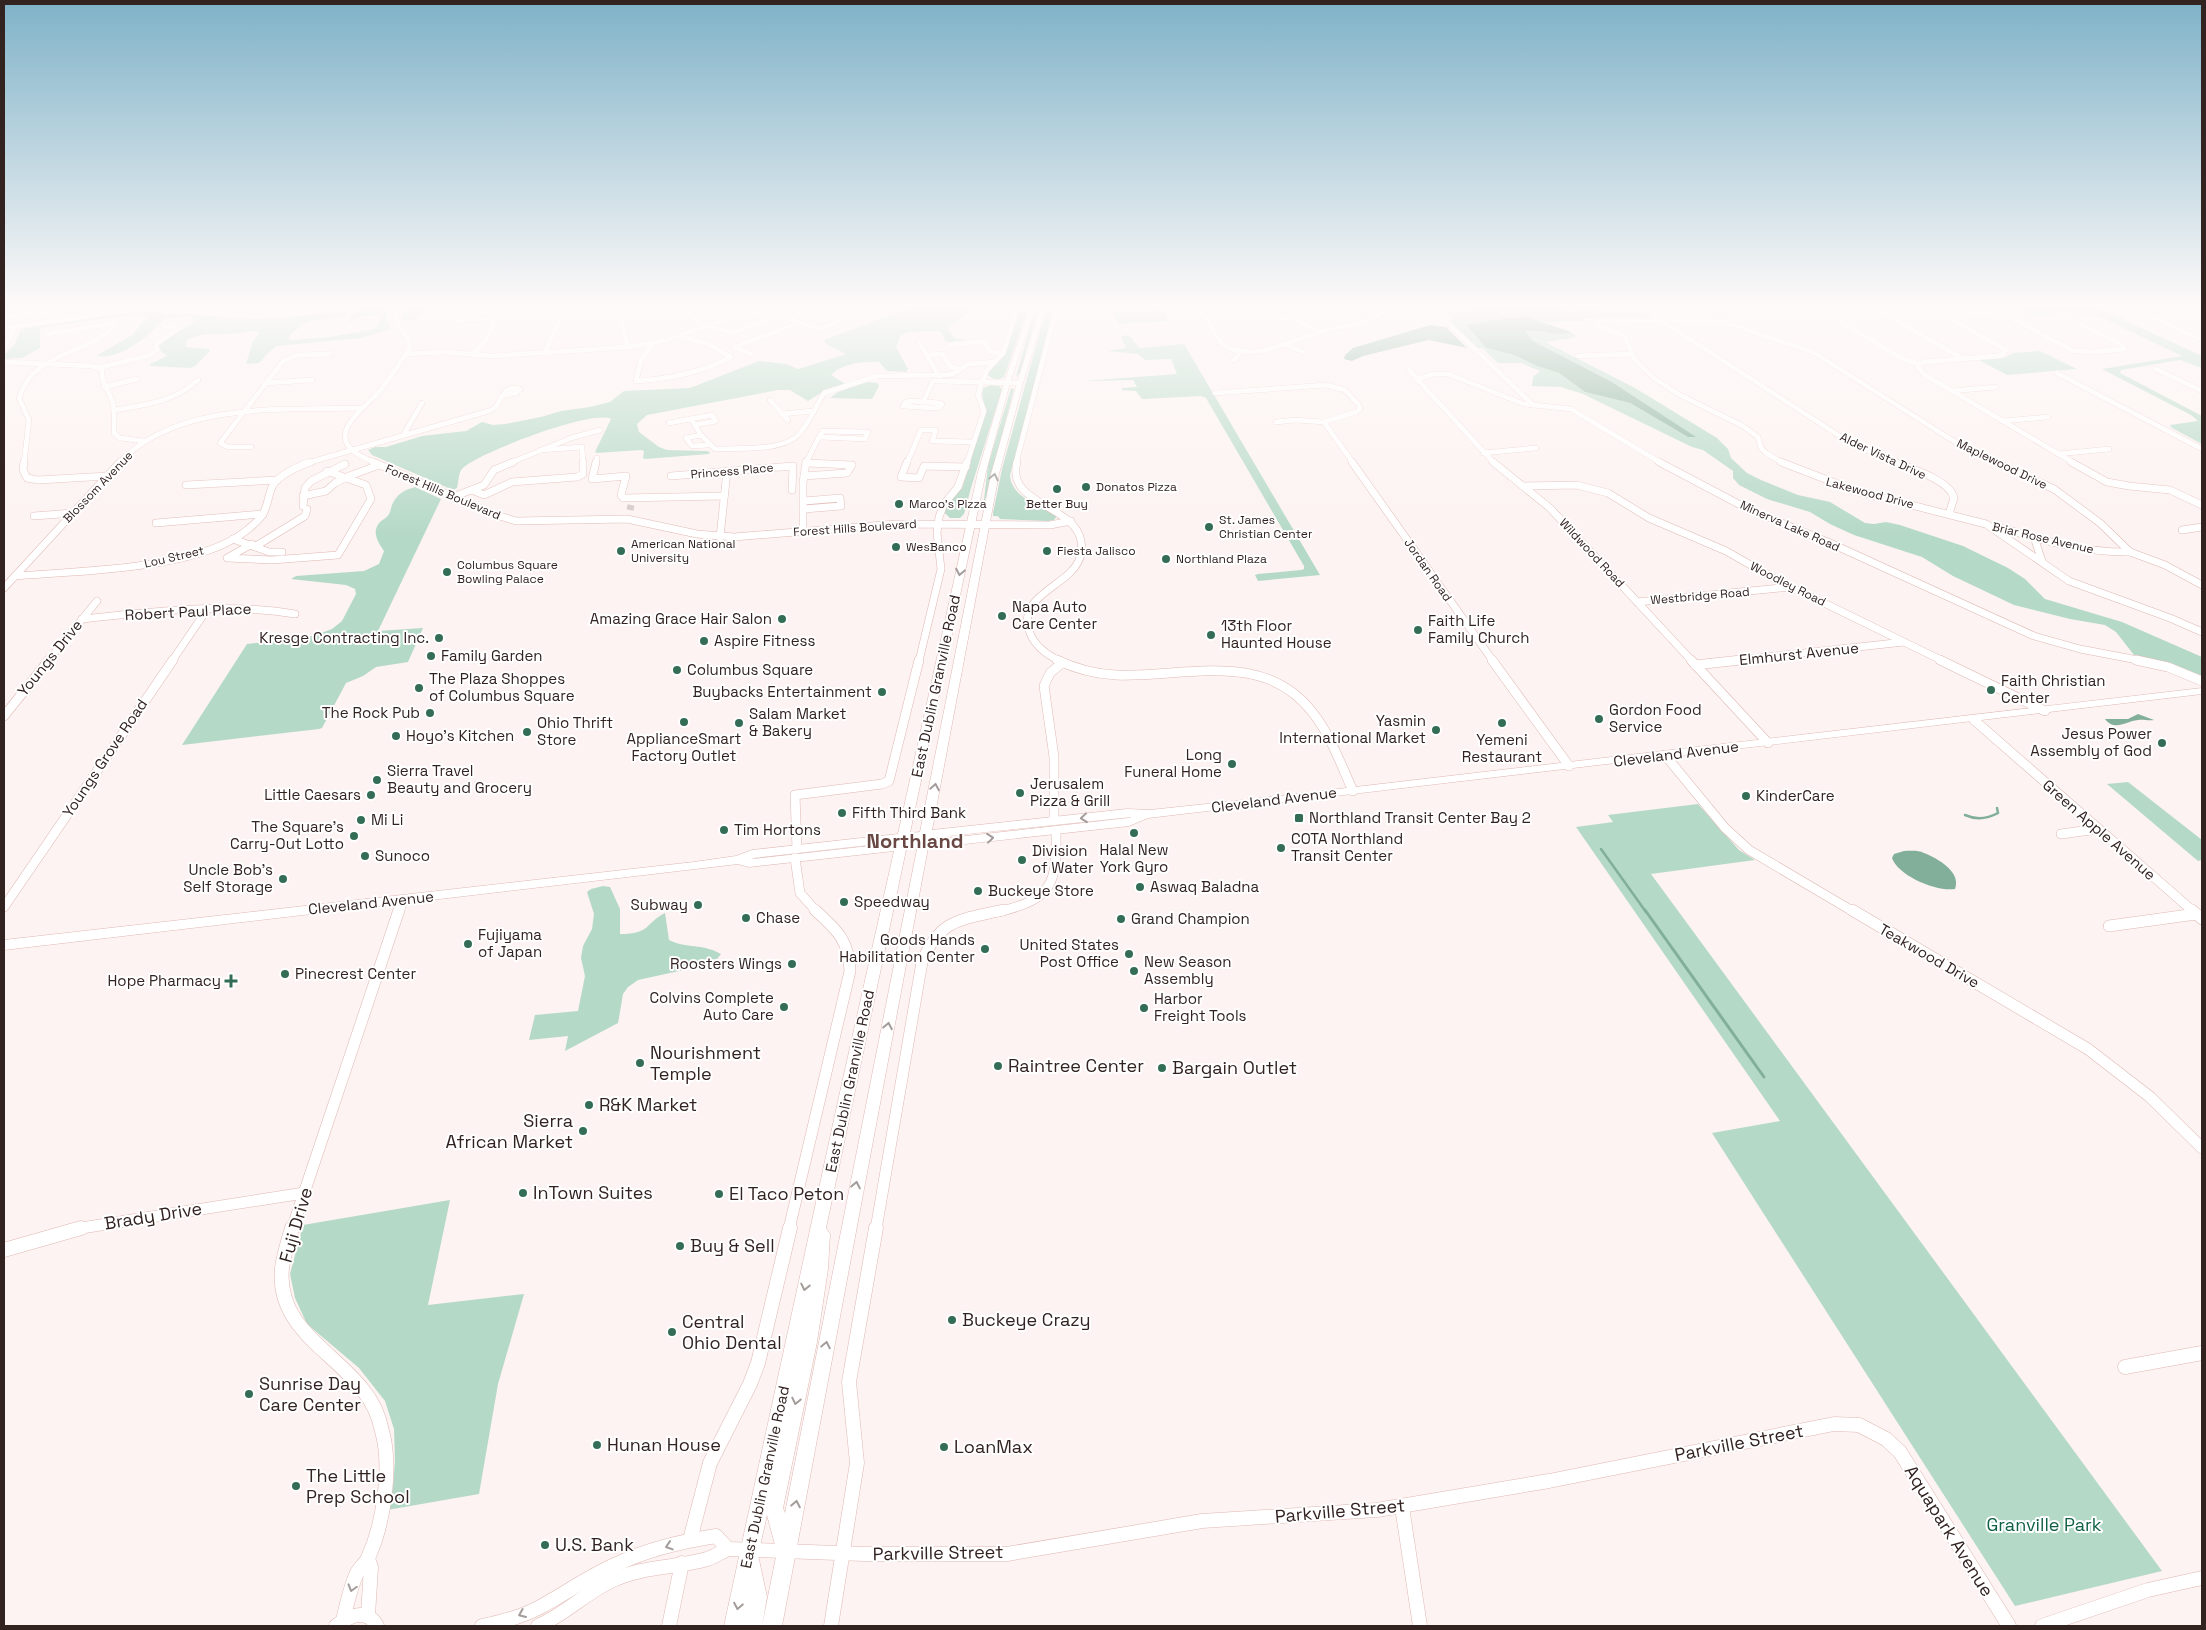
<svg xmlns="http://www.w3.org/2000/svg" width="2206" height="1630" viewBox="0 0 2206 1630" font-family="'Space Grotesk',sans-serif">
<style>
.green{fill:#b5d9c7}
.water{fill:#82af99}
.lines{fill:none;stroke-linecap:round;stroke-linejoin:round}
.stream-far2{stroke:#82af99;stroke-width:1}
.stream-far1{stroke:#82af99;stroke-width:2.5}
.stream{stroke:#82af99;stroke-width:3}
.minor-tunnel{stroke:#d4c9c8;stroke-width:7;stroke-dasharray:7 3;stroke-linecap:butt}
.minor-far4-casing{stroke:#e0b8b2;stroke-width:5.5}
.minor-far3-casing{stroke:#e0b8b2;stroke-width:8}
.minor-far2-casing{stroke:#e0b8b2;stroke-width:10}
.minor-far1-casing{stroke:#e0b8b2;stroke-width:12}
.minor-casing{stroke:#e0b8b2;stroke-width:15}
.major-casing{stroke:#e0b8b2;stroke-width:1}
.minor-far4{stroke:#fff;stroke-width:5}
.minor-far3{stroke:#fff;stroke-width:7}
.minor-far2{stroke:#fff;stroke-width:9}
.minor-far1{stroke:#fff;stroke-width:11}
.minor{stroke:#fff;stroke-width:14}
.major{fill:#fff;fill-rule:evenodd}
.oneway{stroke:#a39c9b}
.poi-dot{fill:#346d55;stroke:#fff;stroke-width:2}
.labels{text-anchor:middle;stroke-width:4;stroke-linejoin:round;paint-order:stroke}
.far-street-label{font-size:12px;fill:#322321;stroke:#fff}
.far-poi-label{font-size:12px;fill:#322321;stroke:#fff;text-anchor:start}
.poi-label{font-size:15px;fill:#322321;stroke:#fff;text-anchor:start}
.street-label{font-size:15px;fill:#322321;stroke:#fff}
.near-poi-label{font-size:18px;fill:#322321;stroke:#fff;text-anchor:start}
.near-street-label{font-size:18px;fill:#322321;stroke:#fff}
.near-park-label{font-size:18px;fill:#0e6044;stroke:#fff}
.district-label{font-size:20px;font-weight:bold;fill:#694843;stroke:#fff}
</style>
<rect width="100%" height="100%" fill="#fcf3f2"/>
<g class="green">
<path d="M365 306H388L387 319 391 329 361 338 277 346 269 352 259 363 246 364 253 341 259 333 256 331C247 331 238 334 228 334 214 335 199 332 186 341V347L209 349 210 351 195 366 190 368 151 366 150 364 167 356 160 350 159 346 162 342 193 323 194 319 189 316 164 319C149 336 121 360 96 356L132 335 147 317 139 314 44 327 40 329V348L22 358 4 359V355L15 344 21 329 140 311 196 314 231 319 285 317 335 312 347 313 343 317 311 321 303 324 289 336V339L292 340 330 337 374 329 378 326 380 316H363L347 323 354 312Z"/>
<polygon points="403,306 459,306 427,311 411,321 402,319"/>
<path d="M914 306H994L976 307 949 327 948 330 955 338 966 340 964 341 946 342 941 332 937 331 909 332 901 335 896 347 908 369 906 372 887 371 879 362C864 361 841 364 831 375L844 383 845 385 819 394 808 401 790 390H778L647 415 637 424 639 432 659 447 667 450 706 451 710 452 709 454 645 459 643 458 644 451 641 450 597 453 595 452 611 419C593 409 481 452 464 467 458 471 459 481 457 488L453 490 372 455 368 450 375 447H386L422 436 466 431 482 422 493 425 505 424 541 417 561 411 590 407 610 402 624 391 690 388 759 361 786 364 798 369 802 368 846 354 826 344 824 340Z"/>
<path d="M1021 306H1029L1004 377C999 380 992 380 988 375L989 372 1006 352Z"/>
<polygon points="1036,306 1039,306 1020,373 1016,377"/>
<path d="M1049 306H1055L1010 475C1011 498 1041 505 1057 516L1054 520 1048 521 999 519 1000 518 997 516H993V513L1002 469 1044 317Z"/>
<polygon points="1473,306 1546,306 1571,310 1590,309 1646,313 1652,319 1581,318 1585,321 1546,322 1519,317 1466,325 1486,348 1514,355 1537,366 1559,373 1585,392 1630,403 1688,437 1695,437 1612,382 1533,341 1524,331 1531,329 1571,332 1576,335 1574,338 1545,342 1635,388 1717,438 1728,449 1731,458 1747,473 1761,480 1798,495 1830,502 1865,523 1874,524 1886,522 1900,525 1963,546 2008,568 2025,579 2045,599 2122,622 2202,657 2202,677 2166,663 2134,655 2116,632 2105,625 2070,619 2014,605 1953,576 1922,557 1854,535 1830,524 1810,512 1767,499 1739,485 1733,478 1733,471 1703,450 1692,447 1583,394 1561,387 1532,386 1533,377 1540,371 1521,363 1498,363 1482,348 1476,348 1450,323 1454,319 1443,309 1452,312 1470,310"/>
<polygon points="2013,306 2094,306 2202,356 2202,368 2180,360 2121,370 2120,373 2202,416 2202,444 2172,428 2170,425 2198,421 2191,415 2102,369 2182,356 2096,315 2063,312 2039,317"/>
<polygon points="1162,309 1169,321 1118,324 1113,312"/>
<polygon points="1127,335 1131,337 1139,348 1184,344 1320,575 1258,581 1255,575 1258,574 1301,570 1304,569 1304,566 1206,398 1201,396 1142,399 1136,391 1122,390 1122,388 1137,387 1133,380 1084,381 1177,374 1171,359 1145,360 1138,354 1107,351 1126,348 1121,337"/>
<polygon points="2040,351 2077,369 2007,375 1979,360 2004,358 2013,353"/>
<polygon points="867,382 877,383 879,386 872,399 830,398 838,392"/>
<polygon points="991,385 999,386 1002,389 971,488 964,514 960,518 950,518 944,512 948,503 962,488 986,412 982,396 983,388"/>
<polygon points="1011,388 1014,389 983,508 988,465"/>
<path d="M415 487 441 499 378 631 423 628 408 662 376 667 363 676 346 683 322 728 319 729 182 745 247 644 313 636 332 629 342 621 356 594 355 589 346 585 291 579 296 576 364 571 379 564 384 551C378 542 371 532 380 522 383 519 387 518 389 514 391 511 391 506 393 503 398 493 405 490 415 487Z"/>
<polygon points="2128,782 2202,840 2202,860 2198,861 2107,784"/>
<polygon points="1698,804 1739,850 1755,860 1651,874 2162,1571 2015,1606 1712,1133 1780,1121 1576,827 1613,822 1608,815"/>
<path d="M603 886 610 887 620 909V934C651 934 644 924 665 913L669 940C687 949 702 943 721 954L717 959 695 963 688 969 638 980 628 987 623 994 618 1023 565 1051 568 1036 529 1040 535 1015 578 1011 585 976 581 958 583 946 592 929 594 914 587 892 591 889Z"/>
<polygon points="450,1200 428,1305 524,1294 498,1384 479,1494 387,1510 393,1487 395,1460 394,1429 385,1401 359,1368 307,1324 295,1298 290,1274 303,1225"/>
</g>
<g class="water">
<path d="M1527 317 1571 332C1559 338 1540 328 1525 331L1533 341 1612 382 1696 437H1688L1630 403 1585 392 1559 373 1537 366 1514 355 1486 348 1466 325 1507 318Z"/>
<polygon points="1430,325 1446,327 1467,348 1429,340 1363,356 1352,361 1344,359 1345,355 1353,348"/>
<path d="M2138 714 2154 720C2148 721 2143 719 2138 720 2126 721 2115 732 2105 719H2128Z"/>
<path d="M1904 851C1911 851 1918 850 1924 853 1937 858 1962 872 1955 889 1937 892 1898 876 1892 858L1894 854Z"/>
</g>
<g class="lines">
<g class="stream-far2">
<polyline points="1513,306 1521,310 1527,317"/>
<polyline points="2039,306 2041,307"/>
</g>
<g class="stream-far1">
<path d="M1965 815C1976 820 1987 819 1998 813L1997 808"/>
<polyline points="1601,849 1646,912"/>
</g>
<polyline class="stream" points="1645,910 1764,1077"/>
<polyline class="minor-tunnel" points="630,510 631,505"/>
<defs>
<g id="minor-far4">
<polyline points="627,306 622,324 628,347"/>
<polyline points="689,306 688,312 699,323 708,326"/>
<polyline points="823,306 789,319 819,329 878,306"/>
<polyline points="1198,306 1222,344 1234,350 1253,352 1271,349 1323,331 1368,321 1384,312 1412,306"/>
<polyline points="1414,306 1432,313 1448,323 1533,405"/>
<polyline points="1646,306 1660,320 1855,446 1898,463"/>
<polyline points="1814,306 1903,359 1919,364"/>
<polyline points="1870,306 1962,358"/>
<polyline points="1927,306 2006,350 2004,354 1997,356 1924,362 1919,364 1918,368 1925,375 2074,463"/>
<polyline points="1987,306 2074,351 2093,352 2125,349 2121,344 2080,324"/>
<polyline points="2128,306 2202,340"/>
<polyline points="2141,311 2163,309"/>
<polyline points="1945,316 1996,313"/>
<polyline points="4,318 66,308"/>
<polyline points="1275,318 1294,319 1320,332"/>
<polyline points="453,321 486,319 495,322 484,344 472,354"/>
<polyline points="710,326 732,333 769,319 749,312"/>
<polyline points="4,328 138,309 255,316 295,314 352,306"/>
<polyline points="919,342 939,376"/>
<path d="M653 343 641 360 636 381C670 379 701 373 731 357L708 344 679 336"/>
<polyline points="1285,344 1303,352"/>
<polyline points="950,345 984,341 990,352 1003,353"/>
<polyline points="4,348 15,327"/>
<polyline points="545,353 565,306"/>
<polyline points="406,354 443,352 494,356 628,347 667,340 764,306"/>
<polyline points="751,354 734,347 799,323"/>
<polyline points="928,355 942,354 951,367 960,369"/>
<polyline points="1578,356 1632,354"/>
<polyline points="1234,360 1241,351"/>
<path d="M4 362 92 366 102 370C101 384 110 391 113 404 115 413 114 424 114 433L120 438 144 441"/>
<polyline points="98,368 151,355 157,349 156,344 180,327 164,326"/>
<polyline points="2156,369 2202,391"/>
<polyline points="1409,370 1494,463"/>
<polyline points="2057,373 2202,449"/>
<polyline points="1417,379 1434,374 1448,374 1524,404 1571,409 1661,463"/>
<polyline points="937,381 1020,383"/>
<polyline points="265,383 312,380"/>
<polyline points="104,387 137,379"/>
<polygon points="514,388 520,389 516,393 502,396 507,390"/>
<polyline points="1951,391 1996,387"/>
<polyline points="1215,393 1326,385 1345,390 1359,405 1360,409 1356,412 1324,422"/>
<polyline points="770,400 788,420"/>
<polygon points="911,401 940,403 942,404 940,407 935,408 903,406 906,402"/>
<polyline points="923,402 933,381"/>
<path d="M114 410C145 405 174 402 198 380"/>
<polyline points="782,414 813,411"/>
<path d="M691 419 701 435 715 449C738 448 784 452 800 433 810 422 816 406 824 393L877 376 947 375 955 373 968 364 995 362"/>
<polyline points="2002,421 2048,417"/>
<polyline points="1276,422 1295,420 1324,422"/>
<polyline points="1324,422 1353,463"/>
<polyline points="669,423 712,415 716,421 695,425"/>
<polygon points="823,431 868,432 865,439 819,437"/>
<polyline points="407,434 405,432 422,403"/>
<polyline points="701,435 686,438 692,446 709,445"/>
<polyline points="251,447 228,447 220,443 283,361 297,355 330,354"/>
<polyline points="541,450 582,447 583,463"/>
<polyline points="1483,453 1536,448"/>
<polyline points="2058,454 2109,449"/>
<path d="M24 463 29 420 19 398C35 348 90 357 116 323L47 334"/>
<path d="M119 463C177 401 284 410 362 408"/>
<polyline points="307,463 489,411 496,407 502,396"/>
<path d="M376 463C365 458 345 451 345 436 345 419 374 400 383 387 393 374 401 361 410 348L408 338 397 324V306"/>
<polyline points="510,463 571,438 600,430"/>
<polyline points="596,463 597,458"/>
<polyline points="806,463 813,463"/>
<polyline points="806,463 819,437"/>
<polyline points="907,463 921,430 936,430 932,441 974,442"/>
<polyline points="967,463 984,411 978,395 982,382 987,370 1003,353 1018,306"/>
<polyline points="1016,463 1057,306"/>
<polyline points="1783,463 1766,453 1761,448 1758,437 1743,426 1680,395 1655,379 1635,360 1624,335 1596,326 1594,323 1605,320 1724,322 1813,352 1952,440 1997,463"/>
</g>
<g id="minor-far3">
<polyline points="24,462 23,470 27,478 38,480 108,476"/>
<polyline points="373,462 493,514 516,521 627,519 697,534 734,537 896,524 1050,525 1071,521"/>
<polyline points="596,462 592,479 626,476 621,495 623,498 724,496"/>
<polyline points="907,462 901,477 919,478 924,466 966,467"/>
<path d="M1017 462C1004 509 1090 504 1081 554 1075 586 1014 593 1030 633 1035 646 1047 655 1060 661"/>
<polyline points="1352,462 1493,661"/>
<polyline points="1493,462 1550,508 1692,661"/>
<polyline points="1659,462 1748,509 1830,543 2034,636 2080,649 2143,661"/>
<polyline points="1781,462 1856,491 1986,524 2069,581 2170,618 2202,632"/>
<path d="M1895 462C1910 468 1950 480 1954 498L1949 514"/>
<polyline points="1995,462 2054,489 2100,523 2130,552 2165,565 2202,585"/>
<polyline points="2071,462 2107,482 2129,486 2170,490 2202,505"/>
<polyline points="671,476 793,466 792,490"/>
<polyline points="804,476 847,473 852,465 806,463"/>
<polyline points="313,480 345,464"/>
<polyline points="186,485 277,480"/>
<polyline points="1524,486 1577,485 1608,493 1649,518 1726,551 1777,580 1943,661"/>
<polyline points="472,490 484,495 512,482 577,477 583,474 583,462"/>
<polyline points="303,496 326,491 335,483 349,476 379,465"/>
<polyline points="453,497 484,485 494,470 513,462"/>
<polyline points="804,501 840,498 841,506 804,509"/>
<polyline points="303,506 305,488 311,481"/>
<polyline points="34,516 73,513"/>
<polyline points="156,523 263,514"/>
<path d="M1994 526C2039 539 2083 553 2130 552"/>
<polyline points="2182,530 2202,527"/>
<polyline points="803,532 803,483 806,462"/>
<polyline points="720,537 727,471"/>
<polyline points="2034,537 2042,561"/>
<polyline points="233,539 269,552 282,552"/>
<polyline points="252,544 227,558 272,560 338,555 371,499 366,485 327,471"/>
<polyline points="256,546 305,516 307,509"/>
<path d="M15 576C77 571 199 570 247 530 252 526 260 519 263 514 268 506 268 494 273 485 279 475 300 465 311 462"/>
<polyline points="4,588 120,462"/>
<polyline points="1637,602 1791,587"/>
<path d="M82 619C153 612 224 602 295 614"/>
<polyline points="48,661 97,601"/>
<polyline points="172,661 208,608"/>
<polyline points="919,661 941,569 937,533 939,517 944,504 958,487 967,462"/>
<polyline points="1730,661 1904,642"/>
</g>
<g id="minor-far2">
<path d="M1057 660C1076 669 1095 674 1116 675 1183 678 1264 648 1313 713 1331 736 1341 765 1353 791"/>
<polyline points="1492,660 1569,766"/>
<polyline points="1691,660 1768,743"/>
<polyline points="1940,660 2045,711"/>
<polyline points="2136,660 2168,667 2202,681"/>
<polyline points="1695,665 1741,660"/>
<polyline points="4,716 49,660"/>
<polyline points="1974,720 2194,912"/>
<polyline points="1665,755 1725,828 1749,850 1854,912"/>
<polyline points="1054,821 1054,757 1044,686 1050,673 1062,663"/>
<polyline points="2061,834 2098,829"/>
<polyline points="797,849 795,795 882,784 889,781 919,660"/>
<polyline points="795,858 800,893 817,912"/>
<polyline points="4,907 173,660"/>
<polyline points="399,912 403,900"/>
<path d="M998 912C1053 899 1057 884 1056 831"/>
</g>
<g id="minor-far1">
<polyline points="1852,910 2088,1049 2150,1097 2202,1148"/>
<polyline points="2192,910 2202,919"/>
<polyline points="2109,926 2196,914"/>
<polyline points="75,1229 304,1193"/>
<polyline points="292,1229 399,910"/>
<path d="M789 1229 850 971C849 940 837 930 815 910"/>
<path d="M876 1229 922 962C940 918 961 920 1003 910"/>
</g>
<g id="minor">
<path d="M292 1228C288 1241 284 1254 282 1268 276 1327 332 1350 363 1390 372 1401 379 1416 382 1431 392 1467 384 1523 368 1558 366 1563 360 1567 357 1573 350 1587 347 1605 343 1620"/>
<polyline points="4,1250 81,1228"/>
<polyline points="2125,1367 2202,1353"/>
<polyline points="1402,1507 1420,1626"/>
<polyline points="690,1540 710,1463 750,1384 758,1363 790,1228"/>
<polyline points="368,1559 371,1567 368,1615"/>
<path d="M336 1626C350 1615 367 1608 377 1626"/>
<path d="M482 1626C502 1622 522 1617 540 1607 566 1593 589 1576 617 1564 646 1550 684 1541 716 1536L728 1549"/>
<path d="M538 1626C566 1614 586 1592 613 1580 643 1566 677 1568 707 1559 714 1557 721 1552 728 1549L864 1554H1007L1202 1521 1377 1510 1549 1481 1834 1424 1859 1425 1886 1439 1900 1452 2009 1626"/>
<polyline points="669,1626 682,1563"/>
<polyline points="831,1626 857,1463 849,1382 876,1228"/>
<polyline points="2042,1626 2148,1590 2202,1578"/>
</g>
<path id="major" d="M1030 306H1036L1010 383 986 472 910 833 920 832 991 474 1017 383 1041 306H1047L1023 383 999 474 932 830 1127 809 1150 810 1244 800 2202 688V694L1148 818 1129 826 928 848 782 1626H762L777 1552 767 1515 758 1555 767 1597 762 1626H724L838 1101 894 851 749 867 738 864 4 950V940L694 862 736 856 752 850 898 834 978 472 1004 383ZM1132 817 1128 818 930 840V838ZM918 840V841L908 842V841ZM896 842V843L752 859 754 858ZM917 849 785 1513 783 1508 817 1342 828 1269 830 1234 826 1228 906 850Z"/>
</defs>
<use href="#minor-far4" class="minor-far4-casing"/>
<use href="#minor-far3" class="minor-far3-casing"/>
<use href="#minor-far2" class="minor-far2-casing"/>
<use href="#minor-far1" class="minor-far1-casing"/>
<use href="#minor" class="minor-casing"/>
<use href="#major" class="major-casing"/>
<use href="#minor-far4" class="minor-far4"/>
<use href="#minor-far3" class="minor-far3"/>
<use href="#minor-far2" class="minor-far2"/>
<use href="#minor-far1" class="minor-far1"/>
<use href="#minor" class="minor"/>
<use href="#major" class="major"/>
</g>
<defs><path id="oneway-chevron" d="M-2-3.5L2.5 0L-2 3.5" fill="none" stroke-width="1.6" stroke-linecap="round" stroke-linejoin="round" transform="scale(1.25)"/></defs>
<g class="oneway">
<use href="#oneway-chevron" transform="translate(994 477) rotate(-77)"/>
<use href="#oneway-chevron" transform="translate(960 572) rotate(101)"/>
<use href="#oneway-chevron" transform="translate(935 787) rotate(-80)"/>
<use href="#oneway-chevron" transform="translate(1084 818) rotate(174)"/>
<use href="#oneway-chevron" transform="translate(990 838) rotate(-6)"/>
<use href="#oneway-chevron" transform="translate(888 1026) rotate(-79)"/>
<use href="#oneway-chevron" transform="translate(856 1185) rotate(-79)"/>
<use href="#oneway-chevron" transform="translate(805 1287) rotate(102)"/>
<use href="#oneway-chevron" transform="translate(826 1345) rotate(-79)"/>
<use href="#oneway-chevron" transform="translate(796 1401) rotate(102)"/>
<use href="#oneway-chevron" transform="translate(796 1504) rotate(-79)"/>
<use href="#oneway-chevron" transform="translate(669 1546) rotate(162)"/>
<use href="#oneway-chevron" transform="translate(352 1588) rotate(106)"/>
<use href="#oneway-chevron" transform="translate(738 1606) rotate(101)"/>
<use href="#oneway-chevron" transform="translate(522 1614) rotate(157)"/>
</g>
<linearGradient id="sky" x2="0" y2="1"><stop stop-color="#7fb2c8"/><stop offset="0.57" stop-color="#fefaf9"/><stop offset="1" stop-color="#fefaf9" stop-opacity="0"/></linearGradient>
<rect width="2206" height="535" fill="url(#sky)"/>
<g class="poi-dot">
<circle cx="1086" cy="487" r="5"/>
<circle cx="1057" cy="489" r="5"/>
<circle cx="899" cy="504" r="5"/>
<circle cx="1209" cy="527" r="5"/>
<circle cx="896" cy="547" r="5"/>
<circle cx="621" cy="551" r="5"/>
<circle cx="1047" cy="551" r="5"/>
<circle cx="1166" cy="559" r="5"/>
<circle cx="447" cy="572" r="5"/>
<circle cx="1002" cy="616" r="5"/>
<circle cx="782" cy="619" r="5"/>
<circle cx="1418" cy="630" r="5"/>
<circle cx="1211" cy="635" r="5"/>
<circle cx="439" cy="638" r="5"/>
<circle cx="704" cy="641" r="5"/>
<circle cx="431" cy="656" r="5"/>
<circle cx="677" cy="670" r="5"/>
<circle cx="419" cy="688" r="5"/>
<circle cx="1991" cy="690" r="5"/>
<circle cx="882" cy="692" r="5"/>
<circle cx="430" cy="713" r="5"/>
<circle cx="1599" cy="719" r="5"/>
<circle cx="684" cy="722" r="5"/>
<circle cx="739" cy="723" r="5"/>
<circle cx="1502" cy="723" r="5"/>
<circle cx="1436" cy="730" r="5"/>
<circle cx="527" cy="732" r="5"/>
<circle cx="396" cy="736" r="5"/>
<circle cx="2162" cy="743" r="5"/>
<circle cx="1232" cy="764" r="5"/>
<circle cx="377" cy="780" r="5"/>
<circle cx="1020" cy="793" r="5"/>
<circle cx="371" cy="795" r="5"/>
<circle cx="1746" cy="796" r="5"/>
<circle cx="842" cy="813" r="5"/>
<rect x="1294" y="813" width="10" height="10" rx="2.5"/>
<circle cx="361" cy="820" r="5"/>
<circle cx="724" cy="830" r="5"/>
<circle cx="1134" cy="833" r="5"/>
<circle cx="354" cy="836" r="5"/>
<circle cx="1281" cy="848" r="5"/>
<circle cx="365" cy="856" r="5"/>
<circle cx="1022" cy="860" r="5"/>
<circle cx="283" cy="879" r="5"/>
<circle cx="1140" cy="887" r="5"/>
<circle cx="978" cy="891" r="5"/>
<circle cx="844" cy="902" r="5"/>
<circle cx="698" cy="905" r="5"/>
<circle cx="746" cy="918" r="5"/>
<circle cx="1121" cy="919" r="5"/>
<circle cx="468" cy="944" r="5"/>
<circle cx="985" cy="949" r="5"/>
<circle cx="1129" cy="954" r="5"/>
<circle cx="792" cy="964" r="5"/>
<circle cx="1134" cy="971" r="5"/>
<circle cx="285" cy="974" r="5"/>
<path d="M228.5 973.5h5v5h5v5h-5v5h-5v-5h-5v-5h5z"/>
<circle cx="784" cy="1007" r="5"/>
<circle cx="1144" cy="1008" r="5"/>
<circle cx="640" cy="1063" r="5"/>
<circle cx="998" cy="1066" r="5"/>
<circle cx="1162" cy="1068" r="5"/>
<circle cx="589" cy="1105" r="5"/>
<circle cx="583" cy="1131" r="5"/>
<circle cx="523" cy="1193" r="5"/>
<circle cx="719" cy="1194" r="5"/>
<circle cx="680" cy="1246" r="5"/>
<circle cx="952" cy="1320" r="5"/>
<circle cx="672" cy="1332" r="5"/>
<circle cx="249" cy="1394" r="5"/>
<circle cx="597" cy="1445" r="5"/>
<circle cx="944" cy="1447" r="5"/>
<circle cx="296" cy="1486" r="5"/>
<circle cx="545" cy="1545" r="5"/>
</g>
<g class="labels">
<g class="far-street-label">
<text transform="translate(1883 456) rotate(25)" y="4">Alder Vista Drive</text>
<text transform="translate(2002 464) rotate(26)" y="4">Maplewood Drive</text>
<text transform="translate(732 471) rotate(-5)" y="4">Princess Place</text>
<text transform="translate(98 487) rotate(-46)" y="4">Blossom Avenue</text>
<text transform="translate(443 492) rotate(23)" y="4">Forest Hills Boulevard</text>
<text transform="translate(1870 493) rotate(15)" y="4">Lakewood Drive</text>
<text transform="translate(1790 526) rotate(24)" y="4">Minerva Lake Road</text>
<text transform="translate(855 528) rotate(-4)" y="4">Forest Hills Boulevard</text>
<text transform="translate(2043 538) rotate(13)" y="4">Briar Rose Avenue</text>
<text transform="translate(1592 553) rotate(47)" y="4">Wildwood Road</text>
<text transform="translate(174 557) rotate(-13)" y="4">Lou Street</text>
<text transform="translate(1428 570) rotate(55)" y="4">Jordan Road</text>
<text transform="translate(1788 584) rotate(27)" y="4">Woodley Road</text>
<text transform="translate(1700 596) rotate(-5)" y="4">Westbridge Road</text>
</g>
<g class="far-poi-label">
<text x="1096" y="491">Donatos Pizza</text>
<text x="909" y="508">Marco's Pizza</text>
<text x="1057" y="508" text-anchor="middle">Better Buy</text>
<text x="1219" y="524">St. James<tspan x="1219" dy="14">Christian Center</tspan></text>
<text x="631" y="548">American National<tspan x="631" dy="14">University</tspan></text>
<text x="906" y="551">WesBanco</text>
<text x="1057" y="555">Fiesta Jalisco</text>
<text x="1176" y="563">Northland Plaza</text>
<text x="457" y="569">Columbus Square<tspan x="457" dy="14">Bowling Palace</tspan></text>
</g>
<g class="poi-label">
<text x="1012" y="612">Napa Auto<tspan x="1012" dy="17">Care Center</tspan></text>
<text x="772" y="624" text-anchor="end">Amazing Grace Hair Salon</text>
<text x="1428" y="626">Faith Life<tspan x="1428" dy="17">Family Church</tspan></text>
<text x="1221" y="631">13th Floor<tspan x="1221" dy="17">Haunted House</tspan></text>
<text x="429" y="643" text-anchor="end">Kresge Contracting Inc.</text>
<text x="714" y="646">Aspire Fitness</text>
<text x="441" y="661">Family Garden</text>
<text x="687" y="675">Columbus Square</text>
<text x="429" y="684">The Plaza Shoppes<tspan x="429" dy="17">of Columbus Square</tspan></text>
<text x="2001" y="686">Faith Christian<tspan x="2001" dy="17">Center</tspan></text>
<text x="872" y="697" text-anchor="end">Buybacks Entertainment</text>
<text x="1609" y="715">Gordon Food<tspan x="1609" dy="17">Service</tspan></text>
<text x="420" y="718" text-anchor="end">The Rock Pub</text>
<text x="749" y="719">Salam Market<tspan x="749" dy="17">&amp; Bakery</tspan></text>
<text x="1426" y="726" text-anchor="end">Yasmin<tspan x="1426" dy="17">International Market</tspan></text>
<text x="537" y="728">Ohio Thrift<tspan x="537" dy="17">Store</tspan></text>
<text x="2152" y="739" text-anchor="end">Jesus Power<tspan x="2152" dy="17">Assembly of God</tspan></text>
<text x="406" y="741">Hoyo's Kitchen</text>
<text x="684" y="744" text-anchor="middle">ApplianceSmart<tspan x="684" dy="17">Factory Outlet</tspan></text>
<text x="1502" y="745" text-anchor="middle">Yemeni<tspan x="1502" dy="17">Restaurant</tspan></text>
<text x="1222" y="760" text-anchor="end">Long<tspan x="1222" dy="17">Funeral Home</tspan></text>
<text x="387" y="776">Sierra Travel<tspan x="387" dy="17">Beauty and Grocery</tspan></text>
<text x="1030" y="789">Jerusalem<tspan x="1030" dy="17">Pizza &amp; Grill</tspan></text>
<text x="361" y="800" text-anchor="end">Little Caesars</text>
<text x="1756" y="801">KinderCare</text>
<text x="852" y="818">Fifth Third Bank</text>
<text x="1309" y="823">Northland Transit Center Bay 2</text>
<text x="371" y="825">Mi Li</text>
<text x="344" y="832" text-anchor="end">The Square's<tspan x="344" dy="17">Carry-Out Lotto</tspan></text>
<text x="734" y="835">Tim Hortons</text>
<text x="1291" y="844">COTA Northland<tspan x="1291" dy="17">Transit Center</tspan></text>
<text x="1134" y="855" text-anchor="middle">Halal New<tspan x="1134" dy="17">York Gyro</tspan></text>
<text x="1032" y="856">Division<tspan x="1032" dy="17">of Water</tspan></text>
<text x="375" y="861">Sunoco</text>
<text x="273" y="875" text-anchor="end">Uncle Bob's<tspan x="273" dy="17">Self Storage</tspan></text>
<text x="1150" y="892">Aswaq Baladna</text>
<text x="988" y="896">Buckeye Store</text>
<text x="854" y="907">Speedway</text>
<text x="688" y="910" text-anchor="end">Subway</text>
<text x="756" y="923">Chase</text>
<text x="1131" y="924">Grand Champion</text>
<text x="478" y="940">Fujiyama<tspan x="478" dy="17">of Japan</tspan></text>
<text x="975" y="945" text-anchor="end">Goods Hands<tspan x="975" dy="17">Habilitation Center</tspan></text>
<text x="1119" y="950" text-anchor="end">United States<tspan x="1119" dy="17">Post Office</tspan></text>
<text x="1144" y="967">New Season<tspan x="1144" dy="17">Assembly</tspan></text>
<text x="782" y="969" text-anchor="end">Roosters Wings</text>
<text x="295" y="979">Pinecrest Center</text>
<text x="221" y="986" text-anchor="end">Hope Pharmacy</text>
<text x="774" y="1003" text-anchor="end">Colvins Complete<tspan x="774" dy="17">Auto Care</tspan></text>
<text x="1154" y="1004">Harbor<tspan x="1154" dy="17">Freight Tools</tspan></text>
</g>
<g class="street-label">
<text transform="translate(188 612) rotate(-3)" y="5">Robert Paul Place</text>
<text transform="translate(1799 654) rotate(-6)" y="5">Elmhurst Avenue</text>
<text transform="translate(50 658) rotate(-51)" y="5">Youngs Drive</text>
<text transform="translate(936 686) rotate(-78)" y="5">East Dublin Granville Road</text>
<text transform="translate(1676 754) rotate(-7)" y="5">Cleveland Avenue</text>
<text transform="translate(105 758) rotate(-56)" y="5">Youngs Grove Road</text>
<text transform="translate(1274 800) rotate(-7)" y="5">Cleveland Avenue</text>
<text transform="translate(2099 830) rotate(41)" y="5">Green Apple Avenue</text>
<text transform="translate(371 903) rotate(-6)" y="5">Cleveland Avenue</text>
<text transform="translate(1929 956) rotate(30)" y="5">Teakwood Drive</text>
<text transform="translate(850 1081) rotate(-78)" y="5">East Dublin Granville Road</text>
<text transform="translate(765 1477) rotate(-78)" y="5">East Dublin Granville Road</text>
</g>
<g class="near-poi-label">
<text x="650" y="1059">Nourishment<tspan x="650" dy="21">Temple</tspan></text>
<text x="1008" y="1072">Raintree Center</text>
<text x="1172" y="1074">Bargain Outlet</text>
<text x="599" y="1111">R&amp;K Market</text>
<text x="573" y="1127" text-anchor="end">Sierra<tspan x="573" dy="21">African Market</tspan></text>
<text x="533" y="1199">InTown Suites</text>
<text x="729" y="1200">El Taco Peton</text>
<text x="690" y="1252">Buy &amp; Sell</text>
<text x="962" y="1326">Buckeye Crazy</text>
<text x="682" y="1328">Central<tspan x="682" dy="21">Ohio Dental</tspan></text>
<text x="259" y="1390">Sunrise Day<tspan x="259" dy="21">Care Center</tspan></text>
<text x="607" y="1451">Hunan House</text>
<text x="954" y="1453">LoanMax</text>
<text x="306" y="1482">The Little<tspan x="306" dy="21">Prep School</tspan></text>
<text x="555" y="1551">U.S. Bank</text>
</g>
<g class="near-street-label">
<text transform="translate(153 1216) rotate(-9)" y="6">Brady Drive</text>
<text transform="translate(296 1225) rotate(-74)" y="6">Fuji Drive</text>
<text transform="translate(1739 1443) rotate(-11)" y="6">Parkville Street</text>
<text transform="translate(1340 1511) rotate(-5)" y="6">Parkville Street</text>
<text transform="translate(1949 1531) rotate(58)" y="6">Aquapark Avenue</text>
<text transform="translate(938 1553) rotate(-1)" y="6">Parkville Street</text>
</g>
<g class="near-park-label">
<text x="2044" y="1531">Granville Park</text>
</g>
<g class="district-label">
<text x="915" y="848">Northland</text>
</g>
</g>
<rect width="2206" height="1630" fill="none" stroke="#322321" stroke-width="10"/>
</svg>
